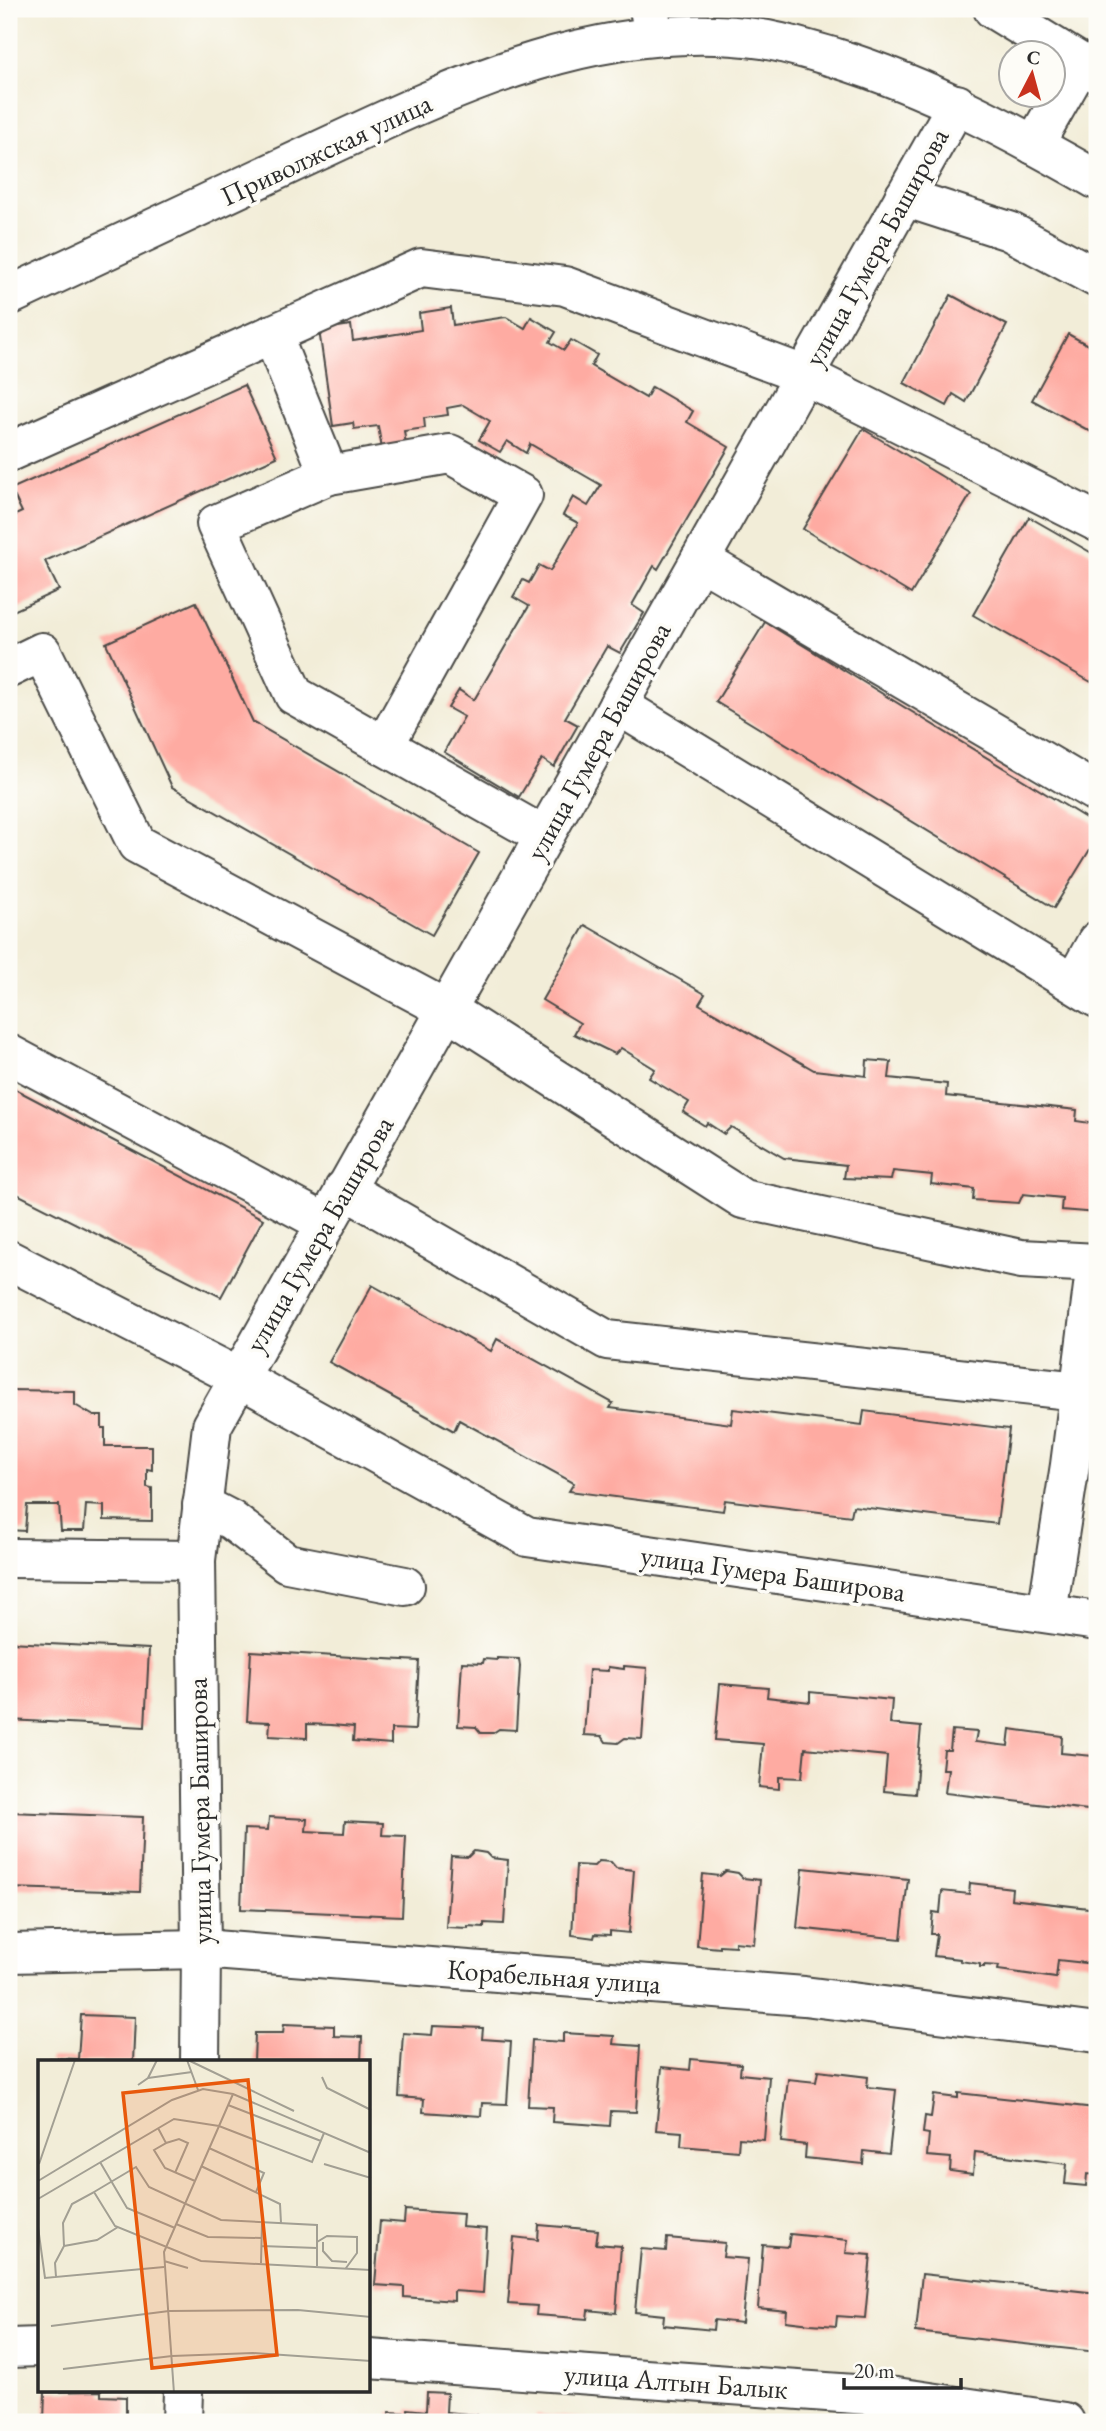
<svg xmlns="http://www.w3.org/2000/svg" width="1106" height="2431" viewBox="0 0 1106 2431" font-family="'EB Garamond',serif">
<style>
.building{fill:#feaba2}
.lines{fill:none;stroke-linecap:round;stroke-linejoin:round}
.minor-casing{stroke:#494845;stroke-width:42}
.major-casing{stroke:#494845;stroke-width:42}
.minor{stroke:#fff;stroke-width:38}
.major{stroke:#fff;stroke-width:38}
.labels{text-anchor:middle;stroke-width:7;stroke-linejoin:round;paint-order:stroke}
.street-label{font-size:28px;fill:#2b2b2b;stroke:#fdfcf7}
.inset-road{fill:none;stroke:#a29f93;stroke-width:2}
.view{fill:#e8590c;fill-opacity:0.15;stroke:#e8590c;stroke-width:3.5}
.inset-edge{fill:none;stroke:#2b2b2b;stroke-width:3.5}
</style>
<rect width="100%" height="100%" fill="#fdfcf7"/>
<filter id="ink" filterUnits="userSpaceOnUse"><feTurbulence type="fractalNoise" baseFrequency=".0143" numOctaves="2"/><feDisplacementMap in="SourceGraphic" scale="14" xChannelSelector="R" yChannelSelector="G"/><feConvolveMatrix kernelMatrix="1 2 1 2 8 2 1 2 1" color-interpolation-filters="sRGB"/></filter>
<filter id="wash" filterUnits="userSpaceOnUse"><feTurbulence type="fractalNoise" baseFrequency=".00686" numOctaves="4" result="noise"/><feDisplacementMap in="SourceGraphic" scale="28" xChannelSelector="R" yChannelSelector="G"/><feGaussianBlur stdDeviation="1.57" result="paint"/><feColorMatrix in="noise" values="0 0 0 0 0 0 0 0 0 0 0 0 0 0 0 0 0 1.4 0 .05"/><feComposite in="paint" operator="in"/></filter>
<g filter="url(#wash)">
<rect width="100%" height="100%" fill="#f2edd8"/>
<g id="blocks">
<g class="building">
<polygon points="951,295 1007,325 966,402 953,394 947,406 904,383"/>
<polygon points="451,308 453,325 506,317 525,328 531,317 556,332 550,342 564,350 571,340 597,355 591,366 646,398 652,387 693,411 687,422 729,447 658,569 654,566 632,605 644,613 620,653 607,646 565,718 578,725 554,767 542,759 519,797 444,752 464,717 448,708 459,690 474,700 529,606 513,597 523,580 529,583 539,565 550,571 578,523 563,515 573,497 588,506 601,485 530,444 526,453 507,441 500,452 479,440 490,421 463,405 447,408 448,415 424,418 425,428 404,431 406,445 382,449 378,426 354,429 353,423 333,426 319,330 351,325 353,341 421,330 419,313"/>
<polygon points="1068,334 1097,350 1097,435 1032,400"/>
<polygon points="244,385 277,457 45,561 59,590 9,613 9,518 22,512 11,489"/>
<polygon points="863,429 971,494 911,594 803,529"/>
<polygon points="1029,517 1097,556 1097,671 1091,682 973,615"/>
<polygon points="196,602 253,722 479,853 432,935 172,787 106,643"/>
<polygon points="765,622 1097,825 1097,838 1054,908 716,702"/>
<polygon points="585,925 705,994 699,1004 814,1070 866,1076 867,1060 891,1062 889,1078 947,1084 946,1096 1077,1110 1076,1121 1097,1124 1097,1213 1061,1210 1062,1198 1023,1194 1019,1203 973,1200 974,1189 931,1184 932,1175 893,1171 891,1180 844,1178 846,1165 784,1158 731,1127 724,1134 707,1123 705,1126 683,1112 689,1102 649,1078 655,1069 621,1048 615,1054 574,1034 580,1023 542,1000"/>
<polygon points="9,1086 263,1219 221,1297 9,1190"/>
<polygon points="372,1285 491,1351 497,1339 613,1403 610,1408 731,1424 733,1409 862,1425 864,1411 1009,1429 997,1524 853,1506 851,1516 725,1500 723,1511 569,1491 574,1483 459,1420 454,1431 329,1362"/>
<polygon points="9,1390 75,1391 75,1405 94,1416 102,1416 102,1428 105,1428 105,1446 152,1446 152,1470 147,1469 147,1487 152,1488 152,1521 104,1520 104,1506 86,1505 84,1531 61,1531 59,1505 27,1505 25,1531 9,1530"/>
<polygon points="9,1642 149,1649 145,1727 9,1720"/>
<polygon points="251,1651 419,1661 415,1730 391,1729 391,1744 353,1741 354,1727 331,1725 307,1724 307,1738 269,1736 270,1722 247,1721"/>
<polygon points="497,1658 519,1659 520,1666 516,1730 499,1729 493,1733 481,1733 476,1727 458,1726 462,1662 483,1663 484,1659 497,1660"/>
<polygon points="624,1666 647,1668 642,1739 625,1738 618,1743 606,1742 602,1736 584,1735 589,1670 608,1671 608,1667 624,1669"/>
<polygon points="720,1684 768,1688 767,1697 810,1702 810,1692 892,1700 890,1724 921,1727 915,1794 884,1791 887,1756 805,1748 802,1778 779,1777 779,1789 759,1787 763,1744 715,1740"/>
<polygon points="1010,1729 1062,1736 1061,1753 1093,1756 1095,1747 1097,1747 1097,1811 945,1793 948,1769 942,1769 944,1750 950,1750 952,1730 977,1732 975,1742 1008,1746"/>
<polygon points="9,1812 143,1817 140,1892 9,1888"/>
<polygon points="269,1817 307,1819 306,1831 344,1833 345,1821 383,1823 382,1835 406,1836 402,1916 241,1909 244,1829 268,1830"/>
<polygon points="474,1851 486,1853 491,1858 508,1860 504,1924 484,1923 484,1927 468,1926 468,1928 446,1927 451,1856 468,1857"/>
<polygon points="599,1861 611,1862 616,1868 634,1870 629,1933 610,1931 610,1935 595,1934 594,1938 572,1935 576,1865 594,1866"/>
<polygon points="803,1868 908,1879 901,1939 797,1928"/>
<polygon points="726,1871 738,1873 743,1878 760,1880 754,1944 735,1942 735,1946 720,1945 720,1948 697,1946 703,1874 720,1876"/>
<polygon points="970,1883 1012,1888 1011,1899 1097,1909 1097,1975 1092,1975 1094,1964 1058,1960 1056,1978 998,1970 999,1966 984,1965 984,1967 980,1967 980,1964 960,1961 960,1959 934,1956 937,1934 931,1934 933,1912 940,1913 942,1891 969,1894"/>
<polygon points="81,2015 135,2017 133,2062 50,2062 50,2058 78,2059"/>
<polygon points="284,2024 334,2026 334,2036 362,2037 361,2062 254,2062 255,2033 283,2033"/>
<polygon points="433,2026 483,2028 482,2039 511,2041 507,2104 482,2103 481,2116 423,2112 424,2099 399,2097 403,2033 432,2035"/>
<polygon points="563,2033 614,2036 613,2044 640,2046 636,2112 611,2111 610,2126 584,2124 552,2122 553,2107 528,2106 532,2040 563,2042"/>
<polygon points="691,2059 741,2064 740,2074 769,2077 764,2140 739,2138 738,2151 681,2146 682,2132 656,2130 662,2067 690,2070"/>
<polygon points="818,2071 868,2077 867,2087 896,2090 889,2154 864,2151 863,2164 835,2161 805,2158 806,2145 781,2142 788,2079 816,2082"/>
<polygon points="958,2093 1095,2108 1095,2113 1097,2113 1097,2175 1087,2174 1086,2186 1065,2184 1067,2164 975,2152 973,2174 950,2171 951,2158 927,2156 929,2134 923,2133 925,2116 931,2117 934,2095 958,2098"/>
<polygon points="405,2210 463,2214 462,2227 487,2229 483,2293 454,2291 454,2301 404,2297 404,2287 375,2285 380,2221 404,2223"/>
<polygon points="539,2225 598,2230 596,2244 621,2246 616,2313 588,2310 587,2319 563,2317 536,2315 537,2306 508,2304 514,2237 538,2240"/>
<polygon points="790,2234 848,2240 846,2253 871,2255 865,2318 837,2316 836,2326 811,2324 786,2321 787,2311 758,2308 763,2245 788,2247"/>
<polygon points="667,2238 725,2243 723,2257 748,2259 742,2323 714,2320 713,2330 663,2325 664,2315 635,2312 641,2249 666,2251"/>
<polygon points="922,2274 1097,2293 1097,2352 916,2332"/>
<polygon points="101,2391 101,2396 126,2397 126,2422 44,2422 45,2392"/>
<polygon points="427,2392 447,2393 446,2412 477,2415 476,2422 389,2422 389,2412 408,2413 408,2409 426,2411"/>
<polygon points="536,2414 588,2419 588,2422 536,2422"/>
</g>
</g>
</g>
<g filter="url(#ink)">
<use href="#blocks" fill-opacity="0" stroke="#494845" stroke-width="2"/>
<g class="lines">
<defs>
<g id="minor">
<polyline points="649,9 654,35"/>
<polyline points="993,9 1097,73"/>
<polyline points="1034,145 1081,63"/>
<polyline points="904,197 1009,231 1097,278"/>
<polyline points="272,334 329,475 216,524 294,695 544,836"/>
<polyline points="9,452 421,268 565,286 804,375 1097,522"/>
<polyline points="329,475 450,454 523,495 384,746"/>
<polyline points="700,560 1097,793"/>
<polyline points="9,668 42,652 137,844 446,1009 743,1199 1021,1259 1097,1263"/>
<polyline points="618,705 1097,998"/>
<polyline points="1074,983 1097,941"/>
<polyline points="9,1054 325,1223"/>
<polyline points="344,1189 607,1340 1079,1391"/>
<polyline points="9,1260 238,1377 527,1537 1097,1621"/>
<polyline points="202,1505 231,1520 287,1563 405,1586"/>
<polyline points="9,1558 196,1560"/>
<polyline points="1047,1613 1070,1465 1096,1263"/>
<polyline points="9,1953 201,1949 804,1996 1097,2033"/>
<polyline points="200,2062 201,1949 196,1560 212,1426 957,104"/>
<polyline points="9,2348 40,2347"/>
<polyline points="369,2359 896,2397 1065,2422"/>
<polyline points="182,2422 183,2391"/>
</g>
<path id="major" d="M9 296C101 253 194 209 286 166 437 96 590 15 762 39 787 43 812 51 836 58 929 87 1013 132 1097 180"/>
</defs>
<use href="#minor" class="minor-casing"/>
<use href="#major" class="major-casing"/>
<use href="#minor" class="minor"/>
<use href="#major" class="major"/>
</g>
</g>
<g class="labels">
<g class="street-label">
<text transform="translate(326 149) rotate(-25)" y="10">Приволжская улица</text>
<text transform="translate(876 247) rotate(-61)" y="10">улица Гумера Баширова</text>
<text transform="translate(598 741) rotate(-61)" y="10">улица Гумера Баширова</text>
<text transform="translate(319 1234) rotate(-60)" y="10">улица Гумера Баширова</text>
<text transform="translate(773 1573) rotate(8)" y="10">улица Гумера Баширова</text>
<text transform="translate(199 1811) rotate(-91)" y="10">улица Гумера Баширова</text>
<text transform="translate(554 1976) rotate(4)" y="10">Корабельная улица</text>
<text transform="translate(676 2381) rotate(4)" y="10">улица Алтын Балык</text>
</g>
</g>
<g transform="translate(38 2060)">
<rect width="332" height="332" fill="#f2edd8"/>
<path class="inset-road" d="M149 0 160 30M150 0 256 51M284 17 289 28 333 50M110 18 154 12M100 25 110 18 119 0M190 45 283 81M120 68 128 83 116 90 127 108 157 121M128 83 141 79 150 83 137 113M171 88 226 113 218 132M62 102 89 148 137 168M1 104 37 0M286 104 333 118M163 106 242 144 243 163M0 121 134 40 165 29 195 34 333 93M56 132 98 107 111 127 183 160 279 165V206M0 139 136 59 181 66 274 102 286 73M138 164 170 177 224 178M0 167 7 218 126 207M279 182 289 176 319 177V193L308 208M285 182V191L294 201 309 202M26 186 59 180 80 167M223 186 279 188M126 201 150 208M223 203 224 163M18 217 17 203 26 186 25 163 34 144 56 132 77 166 163 201 333 210M13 266 131 251 260 250 333 257M25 309 134 296 215 293 333 301M136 333 126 192 195 34"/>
<path class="view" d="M210 20 239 295 114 308 85 33Z"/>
<rect width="332" height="332" class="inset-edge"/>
</g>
<rect width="1106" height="2431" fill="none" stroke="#fdfcf7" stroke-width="35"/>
<g transform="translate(1032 74) rotate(6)"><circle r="33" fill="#fdfcf7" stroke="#a9a8a5" stroke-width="2"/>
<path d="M0-5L12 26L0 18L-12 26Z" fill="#c8321e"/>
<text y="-10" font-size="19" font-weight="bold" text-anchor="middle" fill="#2b2b2b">С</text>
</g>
<path d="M844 2378v10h117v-10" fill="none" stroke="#2b2b2b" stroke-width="3.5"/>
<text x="854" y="2378" font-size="21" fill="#2b2b2b" stroke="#fdfcf7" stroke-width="5" paint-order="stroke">20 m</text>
</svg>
